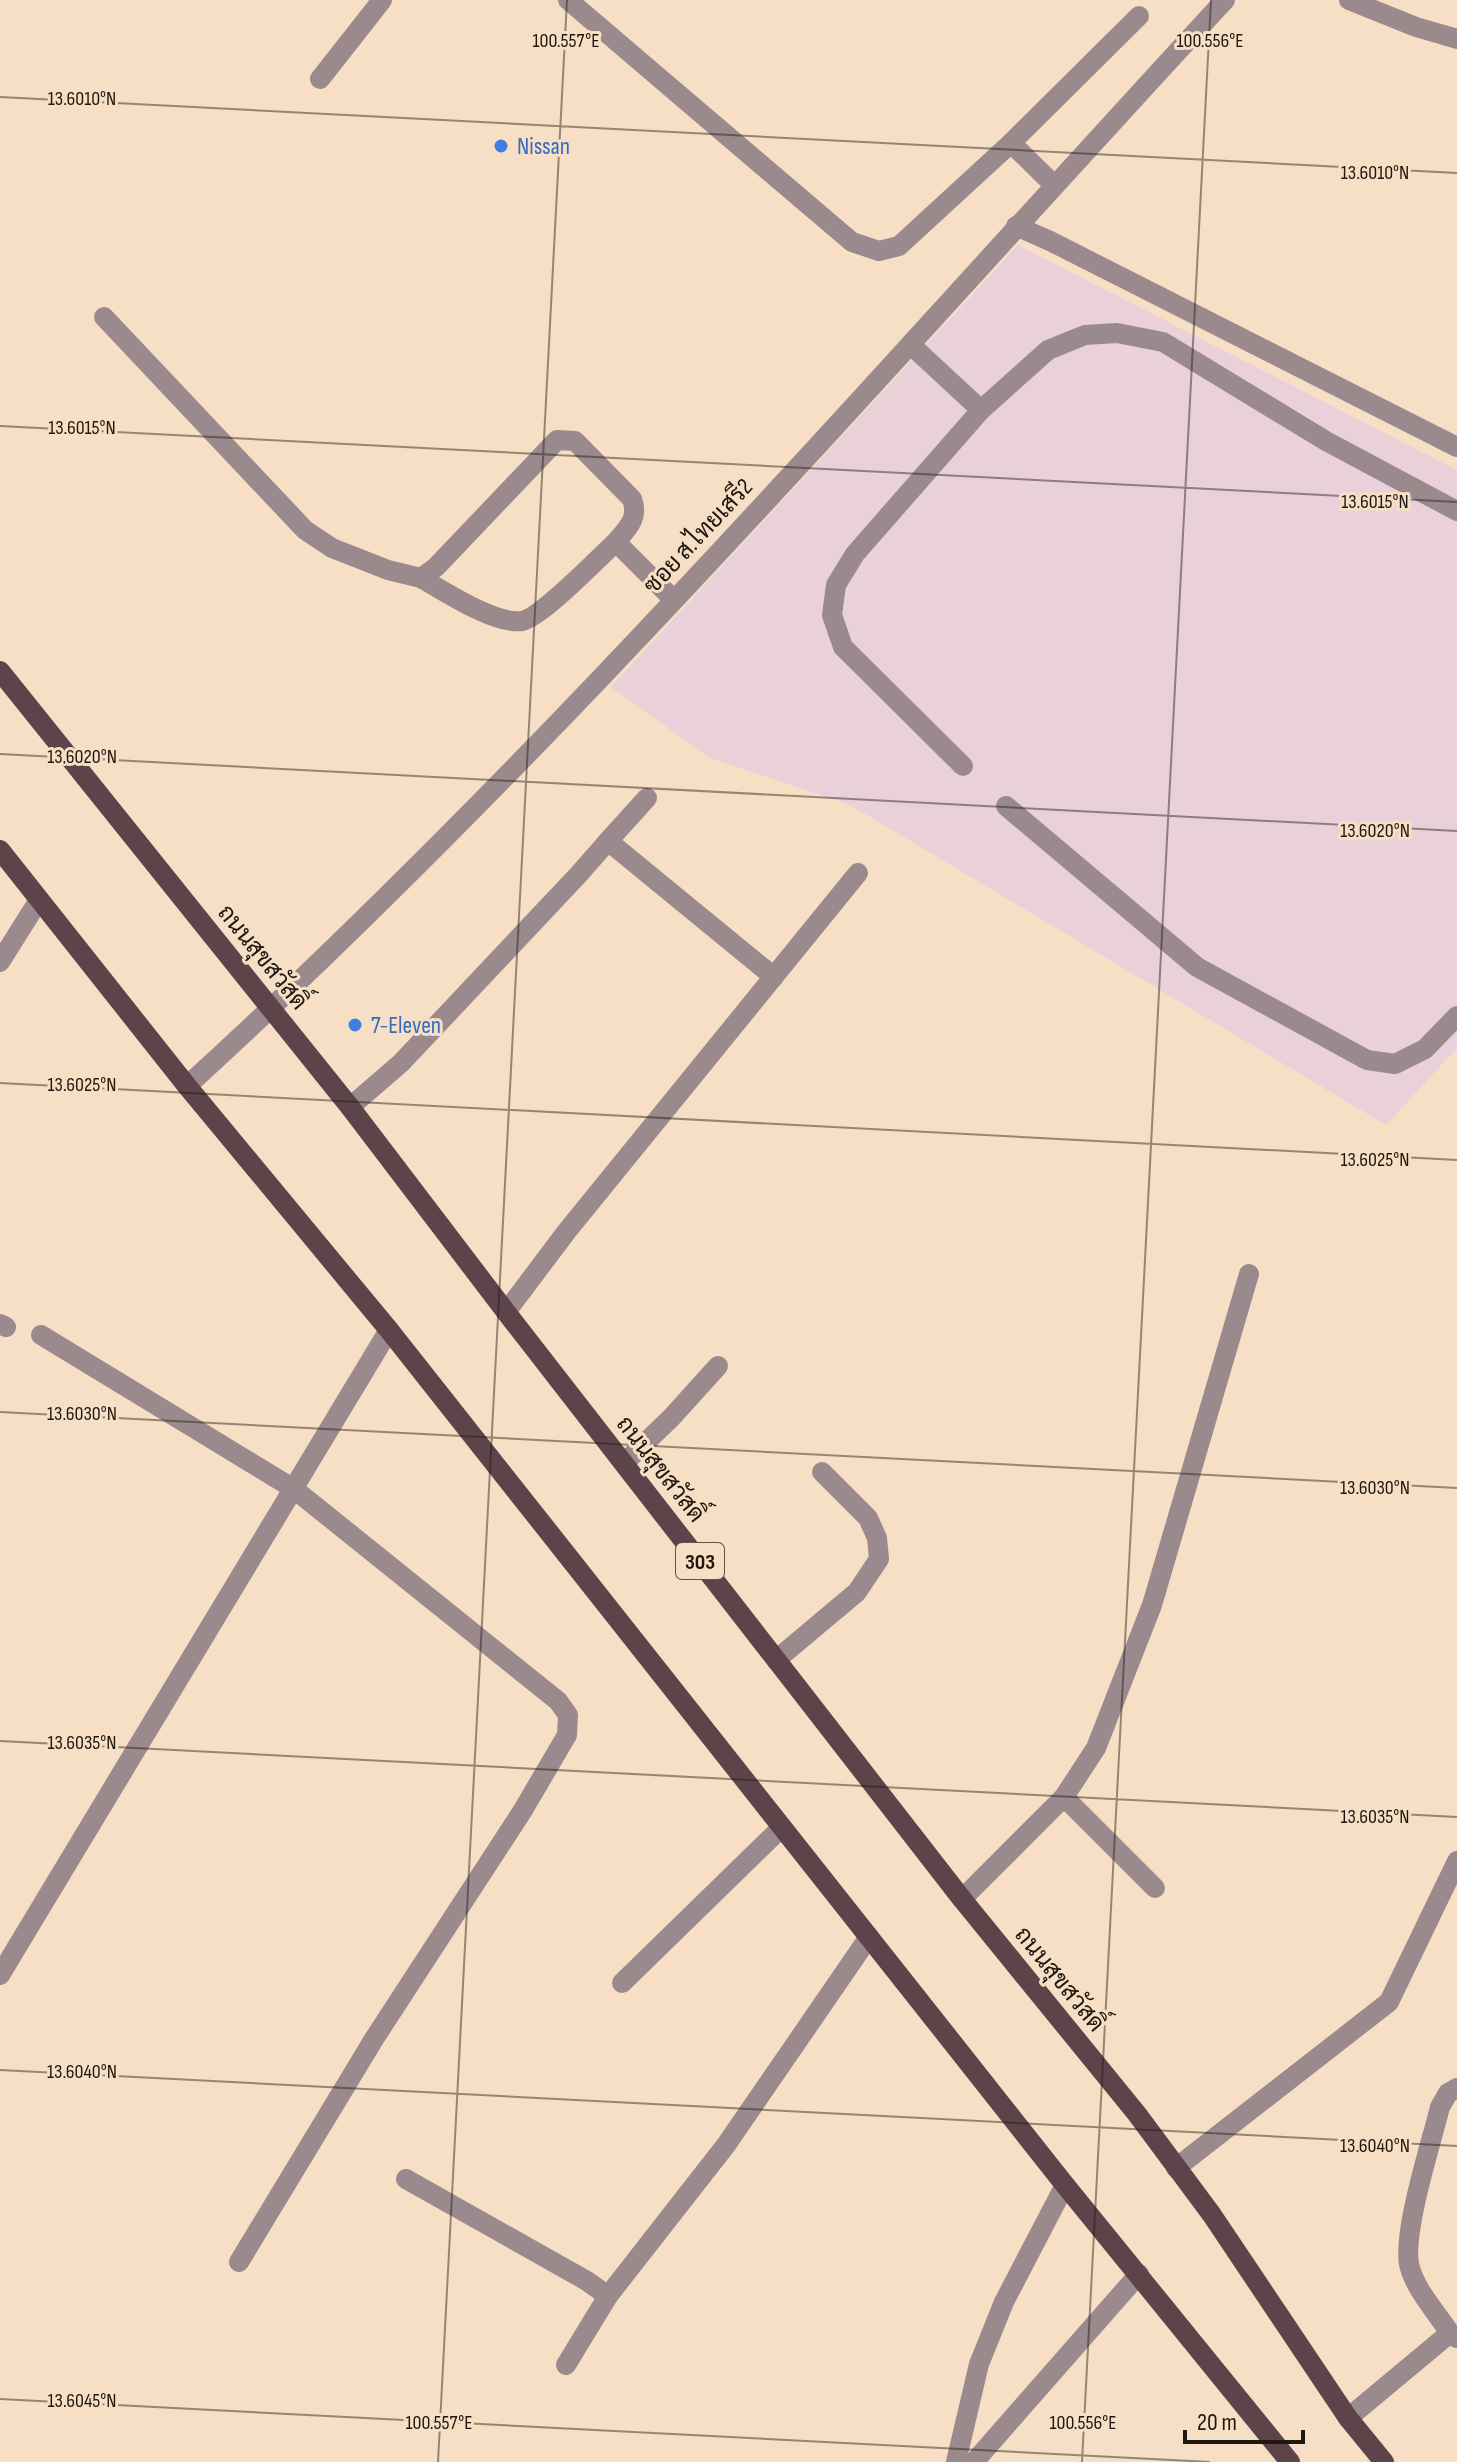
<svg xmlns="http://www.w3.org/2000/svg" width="1457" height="2462" viewBox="0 0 1457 2462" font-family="'Sofia Sans Condensed',Sarabun,sans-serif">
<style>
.industrial{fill:#ead1d9}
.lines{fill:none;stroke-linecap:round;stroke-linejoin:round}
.service{stroke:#9a8a8e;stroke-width:20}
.minor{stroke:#9a8a8e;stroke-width:20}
.primary{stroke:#5d444a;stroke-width:20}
.ticks{fill:none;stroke:#20180f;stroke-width:2;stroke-opacity:0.45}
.shop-dot{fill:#3f7fe0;stroke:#f6dfc5;stroke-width:3}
.labels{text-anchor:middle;stroke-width:6;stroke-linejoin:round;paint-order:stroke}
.shield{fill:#f6dfc5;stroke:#605446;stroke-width:2}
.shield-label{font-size:22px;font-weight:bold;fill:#20180f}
.shop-label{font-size:24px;fill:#366cbe;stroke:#f6dfc5;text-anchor:start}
.street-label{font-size:24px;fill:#20180f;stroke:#f6dfc5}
.ticks-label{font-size:20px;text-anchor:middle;fill:#20180f;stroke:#f6dfc5;stroke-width:6;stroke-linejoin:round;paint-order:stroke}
</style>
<rect width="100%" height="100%" fill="#f6dfc5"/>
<polygon class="industrial" points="1018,245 1457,470 1457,1048 1386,1125 850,805 708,757 611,687"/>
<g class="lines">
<g class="service">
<polyline points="568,0 852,242 879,251 899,246 1011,143"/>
<polyline points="1349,0 1416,27 1457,39"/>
<polyline points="320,79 382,0"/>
<polyline points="1054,185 1011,143 1139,16"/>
<polyline points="1016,226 1050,241 1457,447"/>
<path d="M104 317 305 530 332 548 388 570 421 578 436 567 557 440 575 441 632 499C639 518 628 528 616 542L674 600"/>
<polyline points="911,345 981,410"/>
<path d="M421 578C444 591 495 625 522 621 542 617 598 558 616 542"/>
<polyline points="963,766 843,647 832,615 836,585 855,554 981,410 1048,350 1085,335 1117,333 1163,342 1326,441 1457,511"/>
<polyline points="1006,806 1197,967 1367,1060 1395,1064 1425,1049 1457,1016"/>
<polyline points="0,1324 6,1327"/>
<polyline points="41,1335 294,1489 558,1701 568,1715 567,1735 523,1810 374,2039 239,2262"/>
<polyline points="624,1463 671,1418 718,1366"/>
<polyline points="776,1660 857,1592 879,1559 877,1538 868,1518 822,1472"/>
<polyline points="1064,1797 1155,1888"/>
<polyline points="962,1899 1064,1797 1096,1748 1152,1605 1249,1274"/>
<polyline points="0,1975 389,1330"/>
<polyline points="622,1983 782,1827"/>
<polyline points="1176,2168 1389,2002 1457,1861"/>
<polyline points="406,2179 587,2281 608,2296 726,2145 869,1937"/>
<path d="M1450 2333C1436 2312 1414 2288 1409 2264 1403 2230 1431 2144 1440 2107L1448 2093 1457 2088"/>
<polyline points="566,2365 608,2296"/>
<polyline points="1348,2418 1450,2333 1457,2338"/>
<polyline points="956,2462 979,2364 1004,2302 1065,2185"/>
<polyline points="974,2462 1139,2274"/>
</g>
<g class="minor">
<polyline points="608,841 647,798"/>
<polyline points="0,962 39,900"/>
<path d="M187 1086C557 748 885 368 1225 0"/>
<polyline points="350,1107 401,1063 579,874 608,841 774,977"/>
<polyline points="506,1312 567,1231 858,873"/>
</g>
<g class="primary">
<polyline points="0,671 350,1107 506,1312 962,1899 1137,2114 1212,2215 1348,2418 1384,2462"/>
<polyline points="0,850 187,1086 389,1330 1065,2185 1290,2462"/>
</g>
</g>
<path class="ticks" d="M0 97 1457 173M0 426 1457 502M0 754 1457 831M0 1083 1457 1160M0 1412 1457 1488M0 1741 1457 1817M0 2070 1457 2146M0 2399 1210 2462M438 2462 567 0M1082 2462 1211 0"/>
<g class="shop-dot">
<circle cx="501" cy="146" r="8"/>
<circle cx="355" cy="1025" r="8"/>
</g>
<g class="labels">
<rect class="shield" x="676" y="1543" width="48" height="36" rx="6"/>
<g class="shield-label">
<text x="700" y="1569">303</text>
</g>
<g class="shop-label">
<text x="517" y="154">Nissan</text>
<text x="371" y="1033">7-Eleven</text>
</g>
<g class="street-label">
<text transform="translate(698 536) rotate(-47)" y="8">ซอย ส.ไทยเสรี2</text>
<text transform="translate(263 957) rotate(51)" y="8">ถนนสุขสวัสดิ์</text>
<text transform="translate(661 1469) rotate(52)" y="8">ถนนสุขสวัสดิ์</text>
<text transform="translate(1060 1979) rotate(51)" y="8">ถนนสุขสวัสดิ์</text>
</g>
</g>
<g class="ticks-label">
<text x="566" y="47">100.557°E</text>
<text x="1210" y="47">100.556°E</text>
<text x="82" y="105">13.6010°N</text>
<text x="1375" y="179">13.6010°N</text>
<text x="82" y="434">13.6015°N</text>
<text x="1375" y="508">13.6015°N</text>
<text x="82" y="763">13.6020°N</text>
<text x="1375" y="837">13.6020°N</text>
<text x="82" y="1091">13.6025°N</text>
<text x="1375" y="1166">13.6025°N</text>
<text x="82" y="1420">13.6030°N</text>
<text x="1375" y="1494">13.6030°N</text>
<text x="82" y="1749">13.6035°N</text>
<text x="1375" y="1823">13.6035°N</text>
<text x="82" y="2078">13.6040°N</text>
<text x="1375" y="2152">13.6040°N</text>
<text x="82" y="2407">13.6045°N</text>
<text x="439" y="2429">100.557°E</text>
<text x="1083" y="2429">100.556°E</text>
</g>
<path d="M1185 2430v12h118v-12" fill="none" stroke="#20180f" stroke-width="4"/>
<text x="1197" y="2430" font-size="24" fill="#20180f" stroke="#f6dfc5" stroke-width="6" paint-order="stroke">20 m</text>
</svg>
